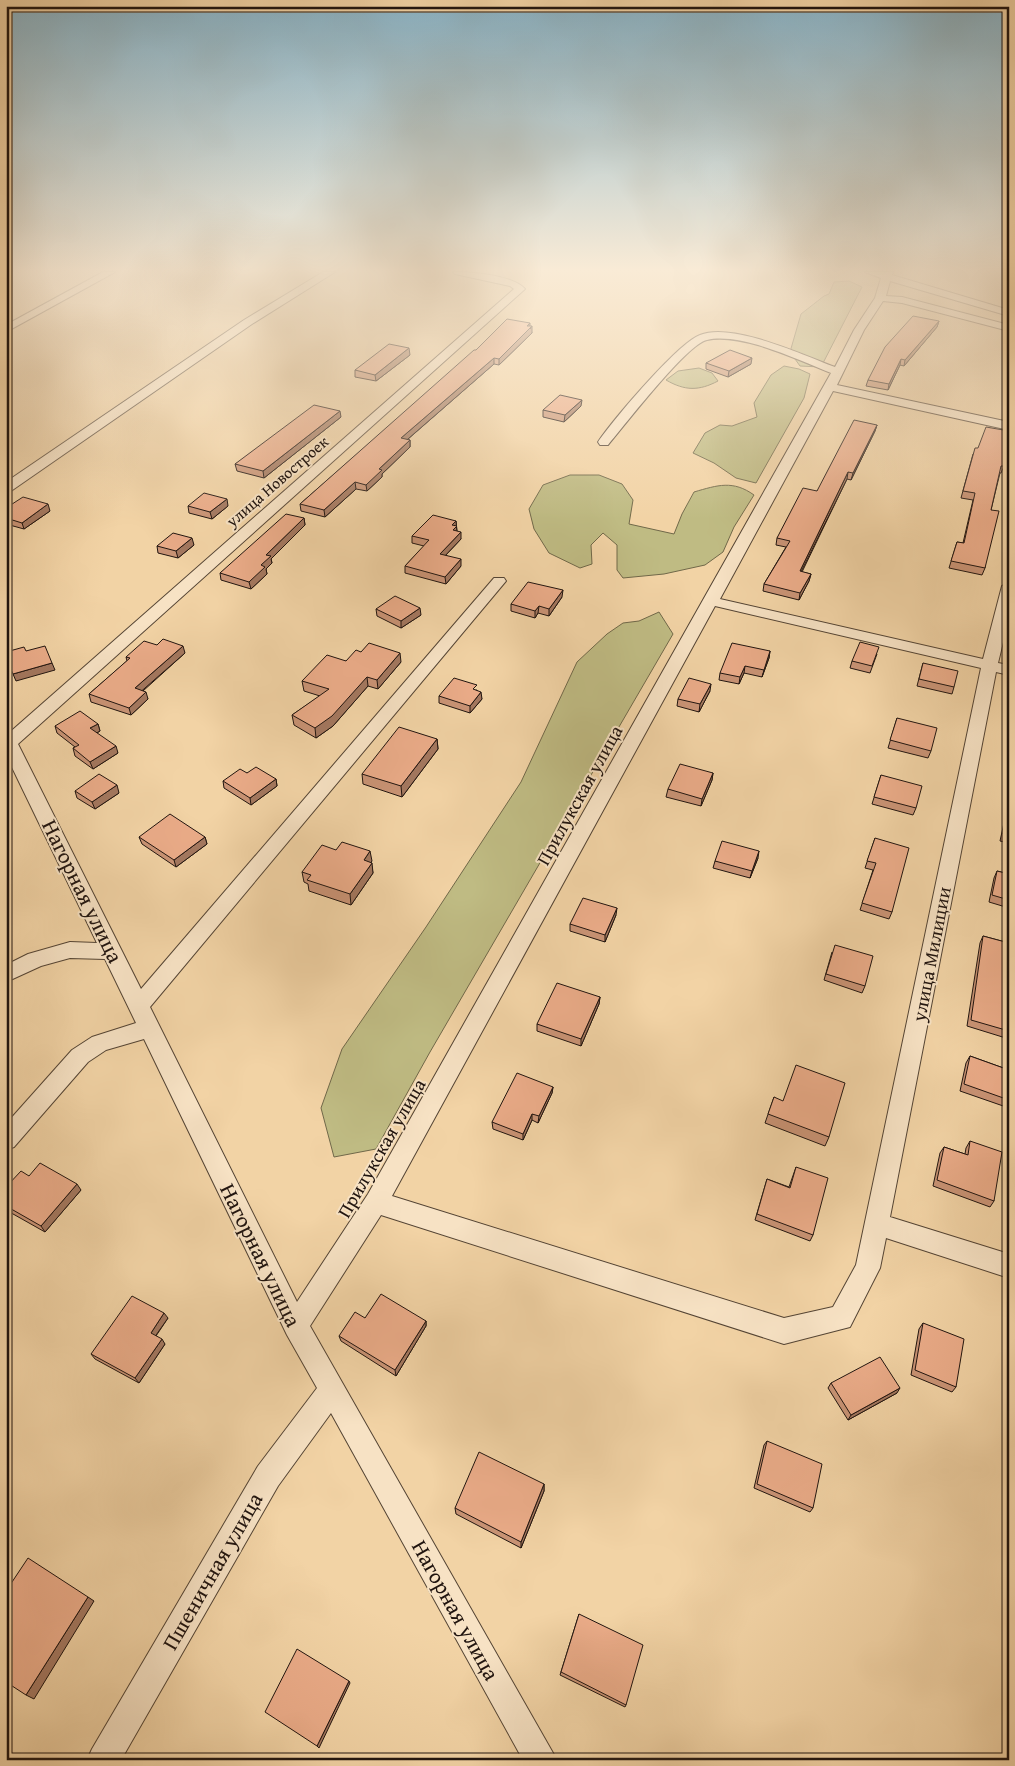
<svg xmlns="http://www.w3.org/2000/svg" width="1015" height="1766" viewBox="0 0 1015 1766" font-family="'Gentium Book Plus',serif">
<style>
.green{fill:#bfbb83;stroke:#706849}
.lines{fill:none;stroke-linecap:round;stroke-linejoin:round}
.minor-casing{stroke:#544434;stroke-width:2}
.minor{fill:#f7e2c4;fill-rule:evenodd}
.wall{fill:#ca9476;stroke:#20140f}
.shaded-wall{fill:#a47860;stroke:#20140f}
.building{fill:#ebac89;stroke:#20140f}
.labels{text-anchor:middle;stroke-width:4;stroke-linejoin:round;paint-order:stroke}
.far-street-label{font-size:16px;fill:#20140f;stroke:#f7e2c4}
.street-label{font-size:19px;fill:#20140f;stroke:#f7e2c4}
.near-street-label{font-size:22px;fill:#20140f;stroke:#f7e2c4}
</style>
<rect width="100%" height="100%" fill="#f2d3a5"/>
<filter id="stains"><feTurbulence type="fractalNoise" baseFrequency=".004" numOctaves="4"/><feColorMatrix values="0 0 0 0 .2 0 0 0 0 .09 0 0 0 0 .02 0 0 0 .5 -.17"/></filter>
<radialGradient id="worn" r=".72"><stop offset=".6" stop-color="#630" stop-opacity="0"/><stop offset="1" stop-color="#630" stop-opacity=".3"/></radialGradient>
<g class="green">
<polygon points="849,281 862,287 821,367 800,366 790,352 801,314 824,296 829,294 834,282"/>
<polygon points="784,366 799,369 810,374 804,398 756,483 736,478 714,463 693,453 705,433 720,425 732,426 757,417 754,403 771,375"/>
<path d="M699 368 712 373 718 381C699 391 685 391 666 380L678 371Z"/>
<path d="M570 475H599L622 484 633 500 629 524 674 534 682 514 694 492C718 485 733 480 754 495L734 527 723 552 705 565 664 574 623 578 617 570V545L603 533 591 545 592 564 580 568 549 553 534 529 529 509 543 485Z"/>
<polygon points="659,612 673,634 430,1052 376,1149 334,1157 321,1108 342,1049 426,927 521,782 577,662 607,634 623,623 639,621"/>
</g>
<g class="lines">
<defs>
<g id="minor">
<polygon points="103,272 115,272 6,332 6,325"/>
<polygon points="323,272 335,272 252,324 11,491 6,492 6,482 244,320"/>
<path d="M453 272C471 272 513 275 525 289L18 744 141 989 494 578H504L506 581 150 1007 297 1302 368 1194 831 373C800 361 741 332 707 340 687 344 625 425 608 445H600L598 442C613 420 678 343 700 335 732 322 803 355 835 367L854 330 875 298 881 278 865 272H893L892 275 1009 310V316L890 281 886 296 902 297 1009 325V331L902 303 883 301 864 330 837 385 1009 422V430L833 391 720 599 983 659 1002 586 1009 582V617L998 663 1009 665V675L996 672 890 1217 1009 1254V1278L886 1238 880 1268 850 1327 784 1344 381 1215 310 1326 557 1760H523L331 1413 278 1486 121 1760H87L92 1749 258 1466 317 1388 287 1335 144 1039 106 1050 88 1062 14 1147 6 1150V1124L72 1050 92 1037 136 1023 105 959 70 958 41 966 6 982V965L28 954 70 942 97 943 6 755V732L9 733 514 289 510 286 455 274ZM715 606 981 668 856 1265 833 1307 784 1318 392 1196Z"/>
</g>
</defs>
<use href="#minor" class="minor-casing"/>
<use href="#minor" class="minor"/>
</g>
<g class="wall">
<polygon points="939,321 937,327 904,366 900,365 888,390 866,386 868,380"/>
<polygon points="530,326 532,333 499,365 494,364 407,440 410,440 410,447 382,474 382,477 367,491 356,489 325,517 301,511 300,504 476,350"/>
<polygon points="410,355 376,381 355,377 355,370"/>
<polygon points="706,363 751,364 728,377 706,369"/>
<polygon points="581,406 564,422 543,417 543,410"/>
<polygon points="341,417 264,478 237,471 235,464"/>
<polygon points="877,425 875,431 851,480 847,479 802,572 811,574 809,581 799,600 763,591 764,584 786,547 776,545 777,538 817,491"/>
<polygon points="973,454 1004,466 1001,473 1000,473 991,510 985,568 982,575 949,568 957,542 963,543 973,500 961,498"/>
<polygon points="188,506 228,506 212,519 189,513"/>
<polygon points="6,508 50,511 24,529 6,524"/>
<polygon points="304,518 305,525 271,559 272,563 266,569 267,574 251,589 221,580 220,573"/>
<polygon points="456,521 457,531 461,539 446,555 461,566 446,584 405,573 405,566 424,546 412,543 412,536"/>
<polygon points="194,545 178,558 158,553 157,546"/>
<polygon points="562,597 549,616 538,613 535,618 511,611 511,604"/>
<polygon points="376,609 421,615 401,628 377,616"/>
<polygon points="770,651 769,658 762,677 744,673 739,684 719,680 720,673"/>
<polygon points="185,653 143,691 148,699 131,715 91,702 89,694 127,661 126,657"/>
<polygon points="877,654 870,673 850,668 852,661"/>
<polygon points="346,661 401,662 378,689 368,686 333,726 316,738 294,725 292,715 320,696 304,691 302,681"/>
<polygon points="923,663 954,687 952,694 917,686"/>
<polygon points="477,690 482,699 470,713 439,703 439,696"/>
<polygon points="710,691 699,712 677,706 678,699"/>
<polygon points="897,718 931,751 928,758 888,748"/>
<polygon points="98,724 100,731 97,733 118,753 93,769 75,756 73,748 75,747 57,733 55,726"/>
<polygon points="437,739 438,749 402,797 363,784 362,774"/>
<polygon points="247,773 276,779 277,786 251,805 224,788 223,781"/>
<polygon points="713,773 712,780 701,806 666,797 668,789"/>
<polygon points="881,775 916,808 913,815 872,804"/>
<polygon points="75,791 119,793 95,809 77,798"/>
<polygon points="1009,800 1009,843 1000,841"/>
<polygon points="139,837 205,837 207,844 176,867 142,844"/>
<polygon points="875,838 892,912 889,919 860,910 873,870 865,868"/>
<polygon points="758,858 750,878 713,868 715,861"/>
<polygon points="372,861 371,862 373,873 351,905 309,891 308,884 304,882 302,872"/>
<polygon points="997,871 1009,874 1009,908 989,902 994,878"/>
<polygon points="616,915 605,942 570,931 570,924"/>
<polygon points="983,936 1009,943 1009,1039 967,1026 980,943"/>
<polygon points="832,952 865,986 862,993 824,980"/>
<polygon points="600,997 599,1004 581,1046 537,1031 537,1024"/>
<polygon points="970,1056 1009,1070 1009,1108 960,1091 966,1063"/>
<polygon points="553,1087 552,1093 538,1123 532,1120 523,1140 493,1129 492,1122"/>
<polygon points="774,1097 829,1137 825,1146 765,1123"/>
<polygon points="970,1141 994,1201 990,1207 933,1186 940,1153 944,1147 965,1154 966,1148"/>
<polygon points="796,1167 813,1235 810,1241 755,1220 767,1179 789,1187"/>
<polygon points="29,1176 81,1190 45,1232 6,1210 6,1197 7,1195 6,1194 6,1187"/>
<polygon points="168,1318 156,1336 165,1344 139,1383 95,1359 91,1354"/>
<polygon points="365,1318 426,1321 426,1326 396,1376 341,1341 339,1336"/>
<polygon points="923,1323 956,1387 952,1392 911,1375 919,1329"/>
<polygon points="831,1383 897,1393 848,1420 828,1388"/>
<polygon points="767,1441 813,1508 810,1512 754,1488 764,1445"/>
<polygon points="544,1484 544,1491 521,1548 456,1514 455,1508"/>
<polygon points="579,1614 626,1705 625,1707 560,1675"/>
</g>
<g class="shaded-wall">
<polygon points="939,321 937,327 904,366 905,360"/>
<polygon points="530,323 530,329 532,326 532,333 499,365 499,359"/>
<polygon points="409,348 410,355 376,381 375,375"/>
<polygon points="494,358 494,364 401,445 401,438"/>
<polygon points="752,358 751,364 728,377 729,371"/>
<polygon points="901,359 900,365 888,390 889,384"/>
<polygon points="582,400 581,406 564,422 565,415"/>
<polygon points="340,411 341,417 264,478 263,471"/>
<polygon points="877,425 875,431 851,480 853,473"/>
<polygon points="410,440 410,447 382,474 382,477 367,491 366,485 379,469"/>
<polygon points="848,472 847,479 798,578 800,571"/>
<polygon points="355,482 356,489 325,517 324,510"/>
<polygon points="227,499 228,506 212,519 210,512"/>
<polygon points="48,504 50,511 24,529 22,523"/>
<polygon points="304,518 305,525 271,559 272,563 266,569 267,574 251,589 249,582 261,565 266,555"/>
<polygon points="456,521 457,533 453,537 452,525"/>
<polygon points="461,532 461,539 441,560 440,554"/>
<polygon points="192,538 194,545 178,558 176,551"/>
<polygon points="461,559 461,566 446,584 445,577"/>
<polygon points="811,574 809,581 799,600 800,593"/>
<polygon points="563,590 562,597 549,616 549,609"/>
<polygon points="539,606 538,613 535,618 535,611"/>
<polygon points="420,608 421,615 401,628 401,621"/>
<polygon points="183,646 185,653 137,695 135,688"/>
<polygon points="770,651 769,658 762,677 764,670"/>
<polygon points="400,653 401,662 378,689 377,680"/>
<polygon points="52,663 55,670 16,681 13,674"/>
<polygon points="745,666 744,673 739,684 740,677"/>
<polygon points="367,677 368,686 333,726 316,738 315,728"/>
<polygon points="711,684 710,691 699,712 700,704"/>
<polygon points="146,692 148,699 131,715 129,708"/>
<polygon points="481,692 482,699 470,713 470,706"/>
<polygon points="98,724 100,731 93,735 90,728"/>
<polygon points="437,739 438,749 402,797 401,786"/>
<polygon points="116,746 118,753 93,769 90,762"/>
<polygon points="713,773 712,780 701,806 702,799"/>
<polygon points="276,779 277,786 251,805 250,798"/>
<polygon points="117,785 119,793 95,809 92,802"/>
<polygon points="205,837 207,844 176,867 174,860"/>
<polygon points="370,851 372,861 365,871 364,860"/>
<polygon points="759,851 758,858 750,878 752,871"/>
<polygon points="372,863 373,873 351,905 350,894"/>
<polygon points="617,908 616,915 605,942 605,935"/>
<polygon points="600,997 599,1004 581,1046 581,1039"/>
<polygon points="553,1087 552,1093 538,1123 539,1116"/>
<polygon points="532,1114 532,1120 523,1140 523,1134"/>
<polygon points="77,1184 81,1190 45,1232 41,1226"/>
<polygon points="164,1313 168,1318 154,1338 151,1333"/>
<polygon points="426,1321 426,1326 396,1376 395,1370"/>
<polygon points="162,1339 165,1344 139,1383 135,1378"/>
<polygon points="900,1388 897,1393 848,1420 851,1415"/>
<polygon points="544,1484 544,1491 521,1548 521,1542"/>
<polygon points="88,1597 94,1601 34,1699 26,1695"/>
<polygon points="349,1681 350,1683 319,1748 317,1746"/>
</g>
<g class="building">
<polygon points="913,316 939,321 905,360 901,359 889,384 868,380 885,347"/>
<polygon points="507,319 530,323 527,326 532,326 499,359 494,358 401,438 410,440 379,469 382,470 366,485 355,482 324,510 300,504 474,350 476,350"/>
<polygon points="389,344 409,348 375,375 355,370"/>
<polygon points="730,350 752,358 729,371 706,363"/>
<polygon points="560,395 582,400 565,415 543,410"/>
<polygon points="314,405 340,411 263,471 235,464"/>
<polygon points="854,420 877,425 853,473 848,472 800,571 811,574 800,593 764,584 790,541 777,538 803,488 817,491"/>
<polygon points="986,427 1009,431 1009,443 1004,466 1001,466 991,510 999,511 985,568 951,561 957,542 964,543 975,493 963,491 975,448 978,448"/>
<polygon points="204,493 227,499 210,512 188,506"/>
<polygon points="23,497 48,504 22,523 6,518 6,508"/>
<polygon points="286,514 304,518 266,555 271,556 261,565 265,567 249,582 220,573"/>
<polygon points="433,515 456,521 452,525 457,526 453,530 461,532 440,554 461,559 445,577 405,566 429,540 412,536"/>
<polygon points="173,533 192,538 176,551 157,546"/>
<polygon points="528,582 563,590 549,609 539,606 535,611 511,604"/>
<polygon points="395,596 420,608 401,621 376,609"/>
<polygon points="163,639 183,646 135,688 146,692 129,708 89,694 130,658 126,657 144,641 157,645"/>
<polygon points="860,642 879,647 872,666 852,661"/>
<polygon points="369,643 400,653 377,680 367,677 332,716 315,728 292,715 329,689 302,681 327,655 346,661 356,650 361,652"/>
<polygon points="732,643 770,651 764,670 745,666 740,677 720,673"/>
<polygon points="45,646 52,663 13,674 6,659 6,652 24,647 26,651"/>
<polygon points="923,663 958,671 954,687 919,679"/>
<polygon points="454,678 477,685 473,689 481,692 470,706 439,696"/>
<polygon points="689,678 711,684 700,704 678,699"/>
<polygon points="80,711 98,724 90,728 116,746 90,762 73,748 79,745 55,726"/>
<polygon points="897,718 937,728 931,751 890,740"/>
<polygon points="399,727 437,739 401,786 362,774"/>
<polygon points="680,764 713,773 702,799 668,789"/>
<polygon points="256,767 276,779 250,798 223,781 240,769 247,773"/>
<polygon points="99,774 117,785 92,802 75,791"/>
<polygon points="881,775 922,786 916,808 874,797"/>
<polygon points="1009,808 1009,835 1003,834"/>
<polygon points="170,814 205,837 174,860 139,837"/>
<polygon points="875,838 909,848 892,912 862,903 876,863 867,861"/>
<polygon points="722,841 759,851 752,871 715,861"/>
<polygon points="342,842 370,851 364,860 372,863 350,894 307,880 311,875 302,872 322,845 336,850"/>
<polygon points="997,871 1009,874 1009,900 992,895"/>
<polygon points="583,898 617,908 605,935 570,924"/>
<polygon points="983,936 1009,943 1009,1031 971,1020"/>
<polygon points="835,945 873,956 865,986 826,974"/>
<polygon points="557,983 600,997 581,1039 537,1024"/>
<polygon points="970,1056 1009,1070 1009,1100 964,1084"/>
<polygon points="796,1065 845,1083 829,1137 768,1114 774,1097 783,1101"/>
<polygon points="517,1073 553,1087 539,1116 532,1114 523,1134 492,1122"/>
<polygon points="970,1141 1002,1152 994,1201 937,1180 944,1147 968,1155"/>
<polygon points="40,1163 77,1184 41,1226 6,1206 6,1197 9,1193 6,1192 6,1187 21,1171 29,1176"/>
<polygon points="796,1167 828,1178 813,1235 757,1214 767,1179 790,1188"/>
<polygon points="381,1294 426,1321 395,1370 339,1336 355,1312 365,1318"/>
<polygon points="132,1296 164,1313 151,1333 162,1339 135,1378 91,1354"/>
<polygon points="923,1323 964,1339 956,1387 915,1370"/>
<polygon points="880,1357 900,1388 851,1415 831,1383"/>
<polygon points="767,1441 822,1464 813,1508 757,1484"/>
<polygon points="479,1452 544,1484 521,1542 455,1508"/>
<polygon points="28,1558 88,1597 26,1695 6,1682 6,1583 10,1585"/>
<polygon points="579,1614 643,1645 626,1705 561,1672"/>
<polygon points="297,1649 349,1681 317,1746 265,1712"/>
</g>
<linearGradient id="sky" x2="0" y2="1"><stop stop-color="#89b6cc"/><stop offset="0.52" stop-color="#f9ebd6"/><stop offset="1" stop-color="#f9ebd6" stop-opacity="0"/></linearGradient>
<rect width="1015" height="519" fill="url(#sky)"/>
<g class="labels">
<g class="far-street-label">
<text transform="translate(277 481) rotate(-41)" y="6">улица Новостроек</text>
</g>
<g class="street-label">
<text transform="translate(579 795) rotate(-61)" y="7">Прилукская улица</text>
<text transform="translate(931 954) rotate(-79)" y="7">улица Милиции</text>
<text transform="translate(381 1148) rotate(-60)" y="7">Прилукская улица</text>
</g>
<g class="near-street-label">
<text transform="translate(83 891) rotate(64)" y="8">Нагорная улица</text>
<text transform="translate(261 1255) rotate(64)" y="8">Нагорная улица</text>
<text transform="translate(212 1571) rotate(-60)" y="8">Пшеничная улица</text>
<text transform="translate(456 1610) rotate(61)" y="8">Нагорная улица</text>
</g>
</g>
<rect width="1015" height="1766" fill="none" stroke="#f2d3a5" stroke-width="25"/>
<rect x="8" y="8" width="1000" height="1751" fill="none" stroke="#20140f" stroke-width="2.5"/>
<rect x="12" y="12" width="990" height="1741" fill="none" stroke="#20140f"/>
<rect width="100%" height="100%" filter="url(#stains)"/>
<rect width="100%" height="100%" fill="url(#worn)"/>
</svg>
